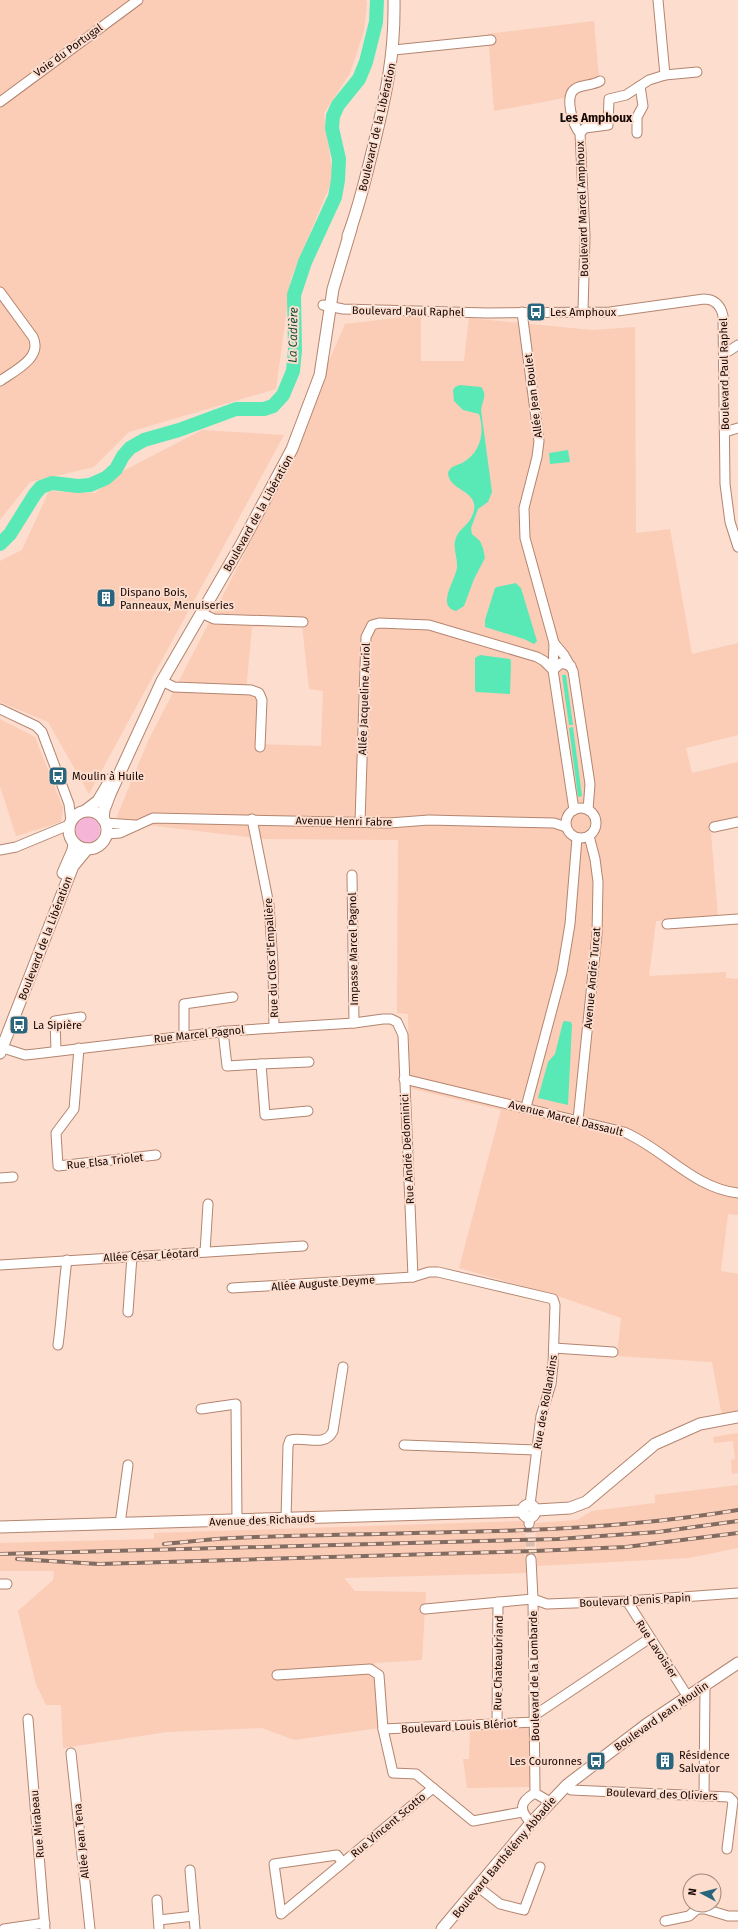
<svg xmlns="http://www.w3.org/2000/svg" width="738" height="1929" viewBox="0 0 738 1929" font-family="'Fira Sans',sans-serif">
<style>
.built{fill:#fbccb6;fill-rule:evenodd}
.green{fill:#f5b5d7}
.water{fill:#59e9b7}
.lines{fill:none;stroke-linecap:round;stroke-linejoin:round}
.river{stroke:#59e9b7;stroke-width:14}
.minor-tunnel{stroke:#dabdaf;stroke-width:9;stroke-dasharray:9 4.5;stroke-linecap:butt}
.minor-casing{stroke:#b4856f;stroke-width:11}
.tertiary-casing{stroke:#b4856f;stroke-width:13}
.minor{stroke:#fff;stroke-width:9}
.tertiary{stroke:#fff;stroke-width:11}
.rail-casing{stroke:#826b61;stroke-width:4}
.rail{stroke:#fcddce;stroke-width:2.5;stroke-dasharray:8;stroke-linecap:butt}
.labels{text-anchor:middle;stroke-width:4;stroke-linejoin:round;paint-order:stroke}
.street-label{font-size:11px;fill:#170702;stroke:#fcddce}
.poi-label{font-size:11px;fill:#170702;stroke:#fcddce;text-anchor:start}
.neighbourhood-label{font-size:12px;font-weight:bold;fill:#170702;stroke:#fcddce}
.water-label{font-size:12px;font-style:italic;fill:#0f4c38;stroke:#fcddce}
</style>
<rect width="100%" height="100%" fill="#fcddce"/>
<g class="built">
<polygon points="0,0 366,0 367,3 364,31 350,73 324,113 333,178 291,278 276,389 129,432 94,467 30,482 0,520"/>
<polygon points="594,21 599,78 573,84 564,98 494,111 488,34"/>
<path d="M421 315V361H464L469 318 592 330 635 327 636 533 670 529 692 654 738 643V735L686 748 692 773 738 762V826L711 833 718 917 656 921 649 976 726 972V978L738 979V1215L728 1214 721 1271 738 1274V1414L726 1416 721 1411 712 1362 617 1356 621 1318 561 1297 459 1268 501 1110 409 1088 408 1014 397 1013 398 840 265 839 115 821 148 741 251 541 345 324ZM302 625 309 689 323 691 321 746 257 744 258 695 246 691 252 627Z"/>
<polygon points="202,430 284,435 89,794 48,722 0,702 0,561 22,550 49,491 95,493 125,470"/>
<polygon points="0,719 35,737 63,808 61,822 16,836 0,786"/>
<polygon points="738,1433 738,1473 732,1474 731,1460 735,1459 733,1441 714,1443 713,1437"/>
<polygon points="738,1485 738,1548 689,1558 537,1566 535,1523 577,1520 592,1511 655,1503 655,1495"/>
<polygon points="525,1521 526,1573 344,1578 355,1591 426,1592 422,1660 375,1663 379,1728 294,1740 262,1728 167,1732 63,1748 61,1705 46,1705 36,1684 18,1611 53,1580 54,1571 0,1571 0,1543 154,1539 154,1533"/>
<polygon points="530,1726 530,1787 467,1788 463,1759 469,1759 470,1730"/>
</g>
<circle class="green" cx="87" cy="830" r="13"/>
<g class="water">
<path d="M460 385 481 387C488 395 482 401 481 410L492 492 488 502 478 509 471 528 472 534 480 541 483 548 485 558 474 579 464 606 456 611C436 606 455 581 457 568 458 558 452 547 456 538 460 527 471 525 474 510 478 490 449 491 448 473 450 466 456 466 462 463 481 453 485 432 479 414L463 410 454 401 453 390 455 387Z"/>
<polygon points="568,450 570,462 550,464 549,453"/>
<polygon points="516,583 521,588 537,641 534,644 524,639 485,627 485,620 495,588 497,587"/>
<polygon points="480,655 510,659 511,662 510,694 476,692 475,690 475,658"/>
<polygon points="562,675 566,675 573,725 569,725"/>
<polygon points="573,727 582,796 578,797 569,728"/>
<polygon points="565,1021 571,1022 572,1025 568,1105 538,1098 548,1062 555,1054 563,1022"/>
</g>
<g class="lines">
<polyline class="river" points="0,544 10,534 35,494 41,487 52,483 78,486 90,485 106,478 116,469 123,456 130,448 144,440 179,430 236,409 264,409 273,406 283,395 293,371 295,350 294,295 305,262 335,197 338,180 339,159 332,128 333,116 338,105 359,79 366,62 376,22 377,0"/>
<polyline class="minor-tunnel" points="529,1524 531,1559"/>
<defs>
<g id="minor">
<polyline points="394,50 491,40"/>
<polyline points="665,75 697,72"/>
<polyline points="0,102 138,0"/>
<path d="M580 133C573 126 564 96 575 89 582 84 592 86 600 81"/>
<polyline points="637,133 637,117 643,106 640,86"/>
<path d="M0 292 33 337C43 358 14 371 0 381"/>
<path d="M323 305 343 309 487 313 610 312 704 299C715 299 721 306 723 316L725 484 730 522 738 547"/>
<polyline points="522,312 539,441 537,457 524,508 525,538 554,643 553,670 574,810"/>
<polyline points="583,312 585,236 580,133 585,128 608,125 609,99 626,95 649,80 665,75 658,0"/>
<polyline points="724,352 729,351 738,345"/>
<polyline points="725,432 738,428"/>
<polyline points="201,613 214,619 303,622"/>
<polyline points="554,643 564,655 573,671 590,784 588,810"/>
<polyline points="162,681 174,687 251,690 259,693 262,700 260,747"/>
<polyline points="0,709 36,726 42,732 69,804 71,821"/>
<circle cx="581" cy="823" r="15"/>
<polyline points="252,819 269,905 273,964 274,1028"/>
<polyline points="360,822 366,637 372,625 379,623 429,625 537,657 544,661 553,670 561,663 571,666"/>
<polyline points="105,823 135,825"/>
<polyline points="714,827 738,822"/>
<polyline points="106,834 120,833 153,818 389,823 429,820 554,823 566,827"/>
<polyline points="0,850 16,847 69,825"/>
<polyline points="352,875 354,1023"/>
<polyline points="667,924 738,919"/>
<polyline points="223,1031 227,1066 261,1064 265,1115 308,1111"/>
<polyline points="184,1036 184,1004 233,997"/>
<polyline points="0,1047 25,1055 35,1054 228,1031 354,1023 383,1019 391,1019 397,1022 403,1035 413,1277"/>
<polyline points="79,1048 74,1109 56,1133 58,1166 156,1155"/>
<polyline points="56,1050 55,1021 81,1017"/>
<polyline points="261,1064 309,1062"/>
<path d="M404 1079 624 1132C664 1149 693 1188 738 1193"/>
<polyline points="526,1107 562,972 570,924 577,838"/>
<polyline points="578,1120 597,934 598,882 595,859 589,836"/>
<polyline points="0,1178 13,1177"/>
<polyline points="205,1252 208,1204"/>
<polyline points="0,1265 303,1246"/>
<polyline points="232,1288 413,1277 429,1272 438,1272 553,1299 555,1305 553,1365 551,1384 541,1416 530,1505"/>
<polyline points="128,1312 132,1256"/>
<path d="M58 1345C62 1316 63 1289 67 1260"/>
<polyline points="554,1348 613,1352"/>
<polyline points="201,1409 236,1404 237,1520"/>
<polyline points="404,1445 536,1450"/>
<path d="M286 1519 288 1446 290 1440C305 1436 325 1448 333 1431L343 1367"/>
<polyline points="120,1524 128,1465"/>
<polyline points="529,1524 530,1517"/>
<polyline points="531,1559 533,1599 535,1793"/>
<polyline points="0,1584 7,1584"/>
<polyline points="627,1601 688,1697"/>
<polyline points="425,1609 533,1599 547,1604 627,1601 738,1593"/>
<polyline points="277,1675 370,1669 379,1675 383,1729 393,1773 416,1774 473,1821 522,1812"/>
<polyline points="535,1715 650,1638"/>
<polyline points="28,1719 45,1929"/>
<polyline points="497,1724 498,1602"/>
<polyline points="383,1729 535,1722"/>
<polyline points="71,1753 90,1929"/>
<polyline points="567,1785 571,1790 729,1797 733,1801 727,1849"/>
<polyline points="704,1796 705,1685"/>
<path d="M531 1823C519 1810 519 1802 535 1793L550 1802"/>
<polyline points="342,1862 337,1855 274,1864 281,1914 433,1788"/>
<polyline points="190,1870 195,1929"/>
<polyline points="478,1887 500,1904 524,1910 540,1867"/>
<polyline points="157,1900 159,1929"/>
<polyline points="159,1920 194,1916"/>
<polyline points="665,1921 689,1916 697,1909 705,1909 728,1916 738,1916"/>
<polyline points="4,1929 45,1923"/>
</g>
<g id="tertiary">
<path d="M348 236C359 207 366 177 373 148 386 95 395 55 394 0"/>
<circle cx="88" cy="830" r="19"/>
<polyline points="85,811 98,801 111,779"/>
<polyline points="103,819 104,810 110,794 162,681 242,543 292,449 320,375 333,289 351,229"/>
<polyline points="63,873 73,850 74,843"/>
<polyline points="0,1053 66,884 73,866 87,849"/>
<circle cx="529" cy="1511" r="6"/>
<polyline points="536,1510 570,1508 586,1502 655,1444 700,1424 738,1417"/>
<polyline points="0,1527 523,1511"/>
<polyline points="442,1929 531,1823 567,1785 647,1724 738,1663"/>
</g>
</defs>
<use href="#minor" class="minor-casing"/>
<use href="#tertiary" class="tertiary-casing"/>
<use href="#minor" class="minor"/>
<use href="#tertiary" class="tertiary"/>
<defs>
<g id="rail">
<path d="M164 1544C187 1542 210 1539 233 1538 401 1530 571 1538 738 1510"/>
<polyline points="0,1554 558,1539 658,1532 738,1521"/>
<polyline points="17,1559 99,1564 534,1551 626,1547 738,1533"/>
</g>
</defs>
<use href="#rail" class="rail-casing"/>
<use href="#rail" class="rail"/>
</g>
<defs>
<symbol id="bus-square" viewBox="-11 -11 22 22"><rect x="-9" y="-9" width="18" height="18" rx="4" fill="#29667d" stroke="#fcddce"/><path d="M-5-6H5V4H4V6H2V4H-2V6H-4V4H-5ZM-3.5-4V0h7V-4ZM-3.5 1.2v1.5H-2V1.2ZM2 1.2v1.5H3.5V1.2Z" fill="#fff"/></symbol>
<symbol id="building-square" viewBox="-11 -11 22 22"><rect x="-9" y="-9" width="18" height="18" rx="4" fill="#29667d" stroke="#fcddce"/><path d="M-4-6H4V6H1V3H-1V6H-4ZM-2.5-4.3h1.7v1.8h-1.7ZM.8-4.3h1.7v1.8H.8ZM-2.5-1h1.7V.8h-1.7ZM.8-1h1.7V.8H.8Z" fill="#fff"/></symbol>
</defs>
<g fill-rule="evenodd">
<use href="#bus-square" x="525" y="301" width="22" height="22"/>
<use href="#building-square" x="95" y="587" width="22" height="22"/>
<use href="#bus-square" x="47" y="765" width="22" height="22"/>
<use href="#bus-square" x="8" y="1014" width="22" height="22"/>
<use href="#bus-square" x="585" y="1750" width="22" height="22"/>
<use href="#building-square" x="654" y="1750" width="22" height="22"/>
</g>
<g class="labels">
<g class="street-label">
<text transform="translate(68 50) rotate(-36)" y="4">Voie du Portugal</text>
<text transform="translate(377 127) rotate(-77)" y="4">Boulevard de la Libération</text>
<text transform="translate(582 209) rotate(-92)" y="4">Boulevard Marcel Amphoux</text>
<text transform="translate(408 311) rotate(1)" y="4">Boulevard Paul Raphel</text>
<text transform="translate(724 374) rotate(-91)" y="4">Boulevard Paul Raphel</text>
<text transform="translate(533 396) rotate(-97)" y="4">Allée Jean Boulet</text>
<text transform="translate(258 513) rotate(-61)" y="4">Boulevard de la Libération</text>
<text transform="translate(364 699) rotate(-88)" y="4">Allée Jacqueline Auriol</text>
<text transform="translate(344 821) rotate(1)" y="4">Avenue Henri Fabre</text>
<text transform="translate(45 938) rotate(-69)" y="4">Boulevard de la Libération</text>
<text transform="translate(353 949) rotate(-91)" y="4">Impasse Marcel Pagnol</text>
<text transform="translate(271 958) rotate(-93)" y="4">Rue du Clos d'Empalière</text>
<text transform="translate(592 978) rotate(-85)" y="4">Avenue André Turcat</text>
<text transform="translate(199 1034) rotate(-6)" y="4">Rue Marcel Pagnol</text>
<text transform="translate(566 1118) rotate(14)" y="4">Avenue Marcel Dassault</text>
<text transform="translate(407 1149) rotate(-93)" y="4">Rue André Dedominici</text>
<text transform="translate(105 1161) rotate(-6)" y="4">Rue Elsa Triolet</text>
<text transform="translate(151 1255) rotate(-3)" y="4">Allée César Léotard</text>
<text transform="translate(323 1283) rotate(-4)" y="4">Allée Auguste Deyme</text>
<text transform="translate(545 1402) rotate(-80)" y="4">Rue des Rollandins</text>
<text transform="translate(262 1520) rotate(-2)" y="4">Avenue des Richauds</text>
<text transform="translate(635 1600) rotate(-3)" y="4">Boulevard Denis Papin</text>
<text transform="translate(657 1649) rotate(57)" y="4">Rue Lavoisier</text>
<text transform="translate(498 1663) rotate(-89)" y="4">Rue Chateaubriand</text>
<text transform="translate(534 1676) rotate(-91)" y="4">Boulevard de la Lombarde</text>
<text transform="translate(661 1716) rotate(-35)" y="4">Boulevard Jean Moulin</text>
<text transform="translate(459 1726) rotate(-3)" y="4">Boulevard Louis Blériot</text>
<text transform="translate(662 1794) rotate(2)" y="4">Boulevard des Oliviers</text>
<text transform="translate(37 1824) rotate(-95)" y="4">Rue Mirabeau</text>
<text transform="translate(388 1825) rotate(-40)" y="4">Rue Vincent Scotto</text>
<text transform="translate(81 1841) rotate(-96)" y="4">Allée Jean Tena</text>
<text transform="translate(504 1857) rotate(-50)" y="4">Boulevard Barthélémy Abbadie</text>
</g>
<g class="poi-label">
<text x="550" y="316">Les Amphoux</text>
<text x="120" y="596">Dispano Bois,<tspan x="120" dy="13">Panneaux, Menuiseries</tspan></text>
<text x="72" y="780">Moulin à Huile</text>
<text x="33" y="1029">La Sipière</text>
<text x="679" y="1759">Résidence<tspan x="679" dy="13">Salvator</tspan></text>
<text x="582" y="1765" text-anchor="end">Les Couronnes</text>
</g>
<g class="neighbourhood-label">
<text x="596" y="122">Les Amphoux</text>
</g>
<g class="water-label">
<text transform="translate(293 335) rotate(-89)" y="4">La Cadière</text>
</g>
</g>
<g transform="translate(702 1893) rotate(277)"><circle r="19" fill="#fcddce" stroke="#a0877c"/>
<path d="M0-3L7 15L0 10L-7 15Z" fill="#29667d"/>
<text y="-6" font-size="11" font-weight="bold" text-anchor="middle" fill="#170702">N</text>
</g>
</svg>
